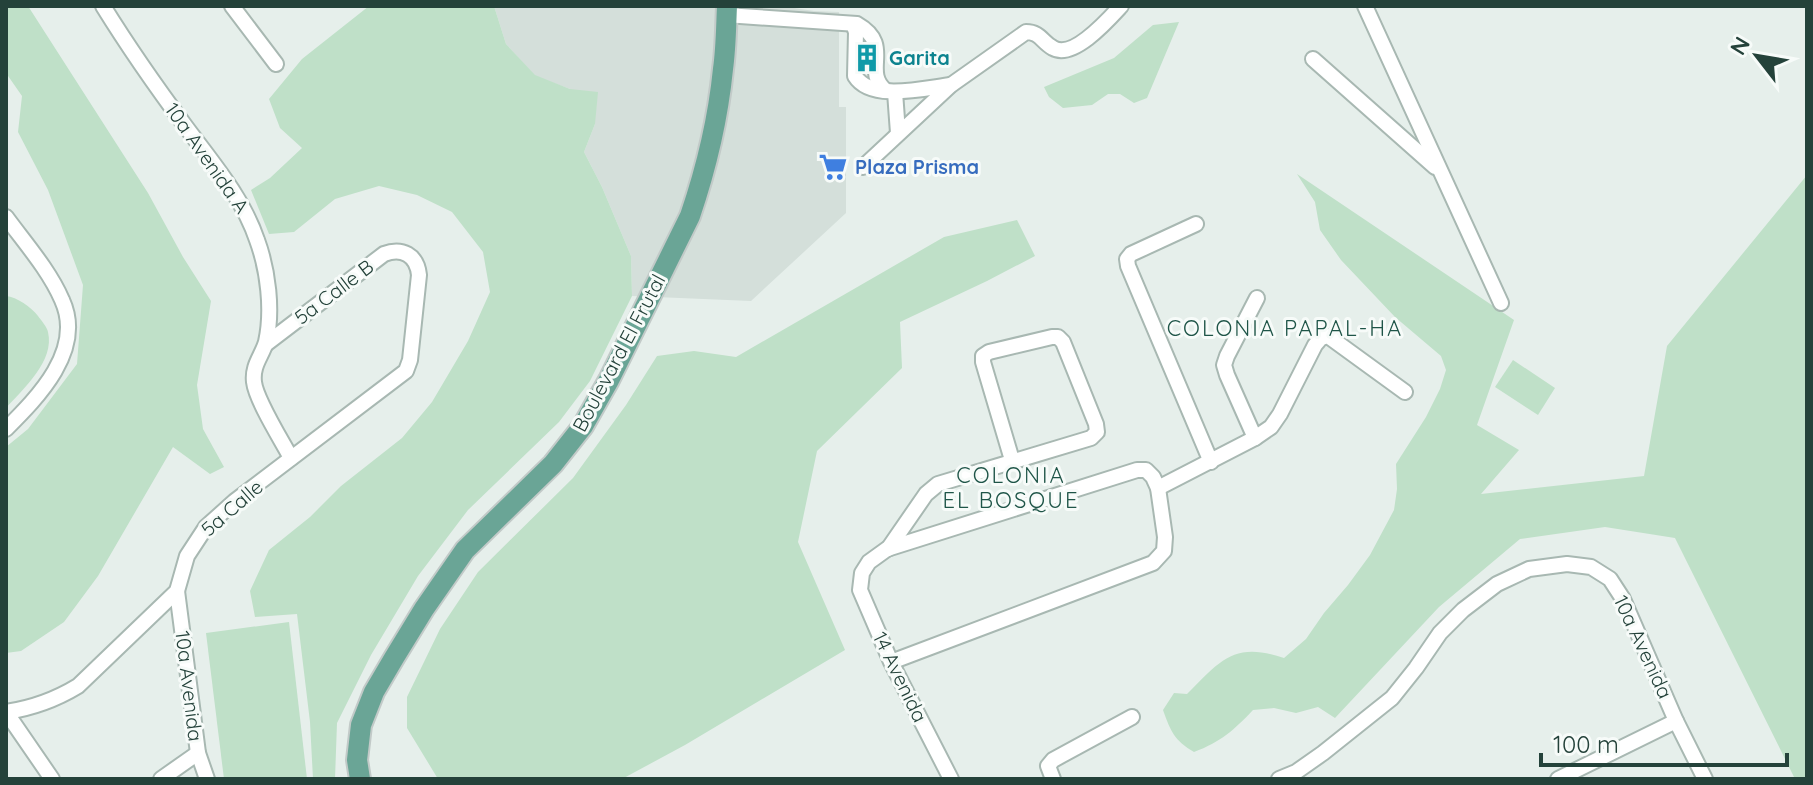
<svg xmlns="http://www.w3.org/2000/svg" width="1813" height="785" viewBox="0 0 1813 785" font-family="Quicksand,sans-serif">
<style>
.built{fill:#d4dfda}
.green{fill:#bfe0c8}
.lines{fill:none;stroke-linecap:round;stroke-linejoin:round}
.minor-casing{stroke:#a8b8b2;stroke-width:18}
.primary-casing{stroke:#c2cac8;stroke-width:24}
.minor{stroke:#fff;stroke-width:14}
.primary{stroke:#6aa596;stroke-width:20}
.labels{text-anchor:middle;stroke-width:6;stroke-linejoin:round;paint-order:stroke}
.culture-label{font-size:20px;font-weight:bold;fill:#0d838f;stroke:#f7fbf9;text-anchor:start}
.street-label{font-size:20px;fill:#24423a;stroke:#f7fbf9}
.shop-label{font-size:20px;font-weight:bold;fill:#366cbe;stroke:#f7fbf9;text-anchor:start}
.neighbourhood-label{font-size:22px;letter-spacing:2px;fill:#1f5548;stroke:#f7fbf9}
</style>
<rect width="100%" height="100%" fill="#e6efeb"/>
<polygon class="built" points="494,6 781,6 814,11 839,12 839,107 846,107 846,213 751,301 632,296 631,256 602,187 584,152 595,124 570,89 535,76 506,44"/>
<g class="green">
<polygon points="6,6 28,6 148,193 183,257 211,301 197,385 203,429 224,467 210,474 173,447 98,576 64,622 21,651 6,653 6,447 28,429 77,364 83,285 48,190 18,132 22,96 6,73"/>
<polygon points="369,6 494,6 506,44 535,75 570,89 598,92 595,124 584,152 602,187 631,256 632,296 590,381 559,422 468,510 418,576 371,655 337,723 335,779 313,779 310,722 297,614 255,617 250,591 269,550 310,517 341,486 402,438 432,402 468,341 490,292 483,252 452,212 417,195 379,186 335,199 294,232 269,234 251,190 270,178 302,148 280,128 269,99 302,59"/>
<polygon points="1179,22 1147,98 1134,103 1120,94 1108,94 1092,105 1063,108 1049,97 1044,87 1114,58 1153,25"/>
<path d="M1297 174 1514 320 1477 425 1519 450 1481 494 1644 476 1667 346 1807 175V779H1795L1675 538 1605 527 1520 539 1439 607 1335 718 1318 707 1296 713 1274 708 1253 710C1234 730 1221 742 1194 752 1174 740 1171 732 1163 710L1174 693 1187 694C1221 660 1234 641 1284 658L1306 639 1324 613 1348 585 1370 555 1394 510 1397 489 1396 464 1426 417 1440 389 1446 370 1441 356 1395 317 1341 260 1320 230 1315 202Z"/>
<polygon points="1017,220 1035,256 987,281 900,322 902,368 817,451 798,542 845,650 685,745 622,779 438,779 407,728 407,697 440,629 478,572 573,478 626,405 657,356 694,351 736,357 944,237"/>
<path d="M6 296C17 297 31 307 38 316 41 320 47 327 48 332 55 361 23 389 6 408Z"/>
<polygon points="1513,360 1555,388 1538,415 1495,387"/>
<polygon points="289,622 307,779 224,779 206,633"/>
</g>
<g class="lines">
<defs>
<g id="minor">
<path d="M103 6C129 48 157 88 186 127 212 162 243 198 257 240 268 270 273 310 266 342 262 356 252 365 254 382 256 400 282 441 291 458"/>
<polyline points="232,6 276,64"/>
<polyline points="1365,6 1501,303"/>
<path d="M726 15 857 24C894 45 862 70 885 90"/>
<path d="M853 24 856 32 855 76C871 102 925 88 951 85"/>
<polyline points="1313,59 1435,167"/>
<polyline points="895,92 898,133"/>
<path d="M863 167 951 85 1026 32C1040 32 1042 42 1053 48 1073 60 1109 19 1121 6"/>
<path d="M6 217C25 243 49 270 62 300 85 350 38 397 6 429"/>
<polyline points="1196,224 1131,254 1127,259 1128,266 1211,462"/>
<polyline points="1255,438 1227,375 1224,365 1227,356 1257,298"/>
<polyline points="1158,488 1255,438 1271,427 1280,414 1315,345 1321,338 1328,336 1405,392"/>
<polyline points="888,549 926,494 938,484 1091,438 1097,432 1096,424 1063,342 1058,337 1052,337 989,352 983,356 983,362 1012,460"/>
<polyline points="177,591 198,753 207,779"/>
<polyline points="891,662 1153,563 1164,551 1165,537 1158,488 1153,477 1146,470 1137,470 887,549 869,562 862,573 860,590 891,662 951,779"/>
<path d="M6 712C33 708 55 700 78 686L177 591 187 556 206 527 235 501 406 371 410 360 419 275C417 255 402 247 384 254L266 344"/>
<polyline points="6,712 52,779"/>
<polyline points="161,779 198,753"/>
<polyline points="1053,779 1048,766 1053,760 1132,717"/>
<polyline points="1279,779 1296,772 1323,753 1392,698 1416,668 1440,633 1463,610 1497,584 1529,569 1567,564 1591,567 1610,579 1623,599 1676,721 1705,779"/>
<polyline points="1558,779 1676,721"/>
</g>
<path id="primary" d="M360 779 357 760 361 725 374 692 394 658 424 609 465 550 553 464 583 426 609 380 690 216C706 169 718 119 723 69 726 48 726 27 727 6"/>
</defs>
<use href="#minor" class="minor-casing"/>
<use href="#primary" class="primary-casing"/>
<use href="#minor" class="minor"/>
<use href="#primary" class="primary"/>
</g>
<defs>
<symbol id="building-bare" viewBox="-9 -9 18 18"><path d="M-4-6H4V6H1V3H-1V6H-4ZM-2.5-4.3h1.7v1.8h-1.7ZM.8-4.3h1.7v1.8H.8ZM-2.5-1h1.7V.8h-1.7ZM.8-1h1.7V.8H.8Z" fill="#0f9aa8" stroke="#f7fbf9" stroke-width="2.5" paint-order="stroke"/></symbol>
<symbol id="supermarket-bare" viewBox="-9 -9 18 18"><path d="M-6-5.5h2.5l.6 2H6L4.5 2H-2.5L-4.4-4H-6ZM-1.5 3.2a1.3 1.3 0 1 0 .1 0ZM3 3.2a1.3 1.3 0 1 0 .1 0Z" fill="#3f7fe0" stroke="#f7fbf9" stroke-width="2.5" paint-order="stroke"/></symbol>
</defs>
<g fill-rule="evenodd">
<use href="#building-bare" x="847" y="38" width="40" height="40"/>
<use href="#supermarket-bare" x="813" y="147" width="40" height="40"/>
</g>
<g class="labels">
<g class="culture-label">
<text x="889" y="65">Garita</text>
</g>
<g class="street-label">
<text transform="translate(207 158) rotate(55)" y="7">10a Avenida A</text>
<text transform="translate(334 292) rotate(-37)" y="7">5a Calle B</text>
<text transform="translate(619 353) rotate(-62)" y="7">Boulevard El Frutal</text>
<text transform="translate(232 508) rotate(-41)" y="7">5a Calle</text>
<text transform="translate(1643 647) rotate(65)" y="7">10a Avenida</text>
<text transform="translate(900 677) rotate(64)" y="7">14 Avenida</text>
<text transform="translate(189 686) rotate(83)" y="7">10a Avenida</text>
</g>
<g class="shop-label">
<text x="855" y="174">Plaza Prisma</text>
</g>
<g class="neighbourhood-label">
<text x="1285" y="336">COLONIA PAPAL-HA</text>
<text x="1011" y="483">COLONIA<tspan x="1011" dy="25">EL BOSQUE</tspan></text>
</g>
</g>
<rect width="1813" height="785" fill="none" stroke="#24423a" stroke-width="16"/>
<g transform="translate(1757 56) rotate(301)" stroke="#f7fbf9" stroke-width="6" paint-order="stroke">
<path d="M0-6L14 30L0 20L-14 30Z" fill="#24423a"/>
<text y="-12" font-size="22" font-weight="bold" text-anchor="middle" fill="#24423a">N</text>
</g>
<path d="M1541 753v12h246v-12" fill="none" stroke="#24423a" stroke-width="4"/>
<text x="1553" y="753" font-size="24" fill="#24423a" stroke="#f7fbf9" stroke-width="6" paint-order="stroke">100 m</text>
</svg>
